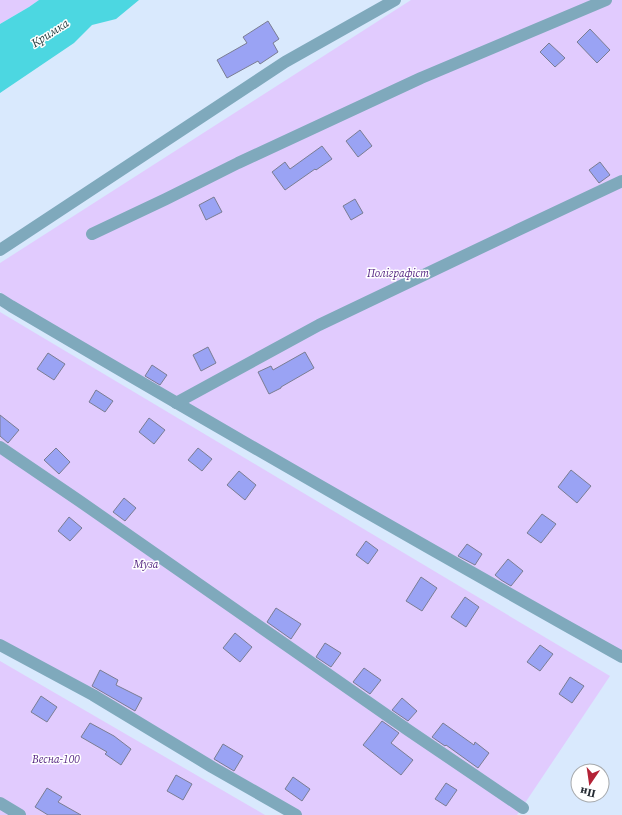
<svg xmlns="http://www.w3.org/2000/svg" width="622" height="815" viewBox="0 0 622 815" font-family="'Source Serif 4',serif">
<style>
.green{fill:#e1cbfe}
.water{fill:#4cd7e1}
.building{fill:#9aa3f4;stroke:#7a7d92}
.lines{fill:none;stroke-linecap:round;stroke-linejoin:round}
.minor{stroke:#7fa9bc;stroke-width:12}
.labels{text-anchor:middle;stroke-width:3;stroke-linejoin:round;paint-order:stroke}
.park-label{font-size:11px;font-style:italic;fill:#572884;stroke:#fff}
.water-label{font-size:12px;font-style:italic;fill:#1d3537;stroke:#fff}
</style>
<rect width="100%" height="100%" fill="#d9e9fd"/>
<g class="green">
<polygon points="0,0 39,0 29,7 0,24"/>
<polygon points="411,0 622,0 622,650 619,654 19,309 0,292 0,263"/>
<polygon points="0,312 610,676 517,815 293,815 0,642"/>
<polygon points="0,661 265,815 0,815"/>
</g>
<polygon class="water" points="39,0 139,0 116,19 92,25 74,43 0,93 0,24 29,7"/>
<g class="building">
<polygon points="268,21 279,39 273,43 278,52 260,64 258,61 227,78 217,60 247,43 243,37"/>
<polygon points="590,29 610,50 597,63 577,42"/>
<polygon points="549,43 565,58 555,67 540,52"/>
<polygon points="360,130 372,146 358,157 346,141"/>
<polygon points="322,146 332,159 316,170 315,169 285,190 272,172 285,162 290,169"/>
<polygon points="600,162 610,175 599,183 589,170"/>
<polygon points="214,197 222,212 206,220 199,205"/>
<polygon points="355,199 363,213 351,220 343,206"/>
<polygon points="208,347 216,363 201,371 193,355"/>
<polygon points="305,352 314,368 281,387 281,388 269,394 258,372 271,366 273,370"/>
<polygon points="48,353 65,364 54,380 37,369"/>
<polygon points="152,365 167,375 160,385 145,376"/>
<polygon points="96,390 113,401 105,412 89,402"/>
<polygon points="0,415 19,430 8,443 0,436"/>
<polygon points="149,418 165,430 154,444 139,432"/>
<polygon points="56,448 70,462 59,474 44,460"/>
<polygon points="198,448 212,459 202,471 188,460"/>
<polygon points="571,470 591,486 577,503 558,487"/>
<polygon points="239,471 256,485 245,500 227,485"/>
<polygon points="124,498 136,508 125,521 113,512"/>
<polygon points="542,514 556,524 541,543 527,533"/>
<polygon points="69,517 82,528 70,541 58,531"/>
<polygon points="366,541 378,550 368,564 356,555"/>
<polygon points="467,544 482,554 475,565 458,556"/>
<polygon points="508,559 523,571 511,586 501,580 495,575"/>
<polygon points="421,577 437,588 422,611 406,601"/>
<polygon points="465,597 479,607 466,627 451,617"/>
<polygon points="276,608 301,624 291,639 267,622"/>
<polygon points="235,633 252,647 240,662 223,648"/>
<polygon points="325,643 341,653 331,667 316,657"/>
<polygon points="540,645 553,654 540,671 527,662"/>
<polygon points="364,668 381,680 370,694 353,682"/>
<polygon points="100,670 118,680 116,685 142,698 135,711 92,686"/>
<polygon points="570,677 584,686 572,703 559,694"/>
<polygon points="41,696 57,707 47,722 31,712"/>
<polygon points="402,698 417,711 408,721 392,710"/>
<polygon points="382,721 399,733 391,743 413,760 401,775 363,745"/>
<polygon points="90,723 114,736 131,749 121,765 105,754 107,752 81,737"/>
<polygon points="443,723 474,745 475,742 489,753 478,768 446,745 445,746 432,737"/>
<polygon points="223,744 243,756 234,771 214,759"/>
<polygon points="176,775 192,784 183,800 167,791"/>
<polygon points="293,777 310,789 302,801 285,789"/>
<polygon points="446,783 457,790 446,806 435,799"/>
<polygon points="47,788 62,797 58,802 81,815 48,815 35,807"/>
</g>
<g class="lines">
<g class="minor">
<polyline points="92,234 166,199 238,163 421,78 606,0"/>
<polyline points="0,250 285,62 395,0"/>
<path d="M0 299 11 306C213 425 417 542 622 657"/>
<polyline points="176,403 319,325 518,230 622,181"/>
<polyline points="0,447 78,500 408,730 523,808"/>
<polyline points="0,645 93,695 212,767 296,815"/>
<polyline points="0,803 20,815"/>
</g>
</g>
<g class="labels">
<g class="park-label">
<text x="398" y="277">Поліграфіст</text>
<text x="146" y="568">Муза</text>
<text x="56" y="763">Весна-100</text>
</g>
<g class="water-label">
<text transform="translate(50 33) rotate(-33)" y="4">Кримка</text>
</g>
</g>
<g transform="translate(590 783) rotate(193)"><circle r="19" fill="#ffffff" stroke="#a7aaad"/>
<path d="M0-3L7 15L0 10L-7 15Z" fill="#b42236"/>
<text y="-6" font-size="11" font-weight="bold" text-anchor="middle" fill="#242a31">Пн</text>
</g>
</svg>
